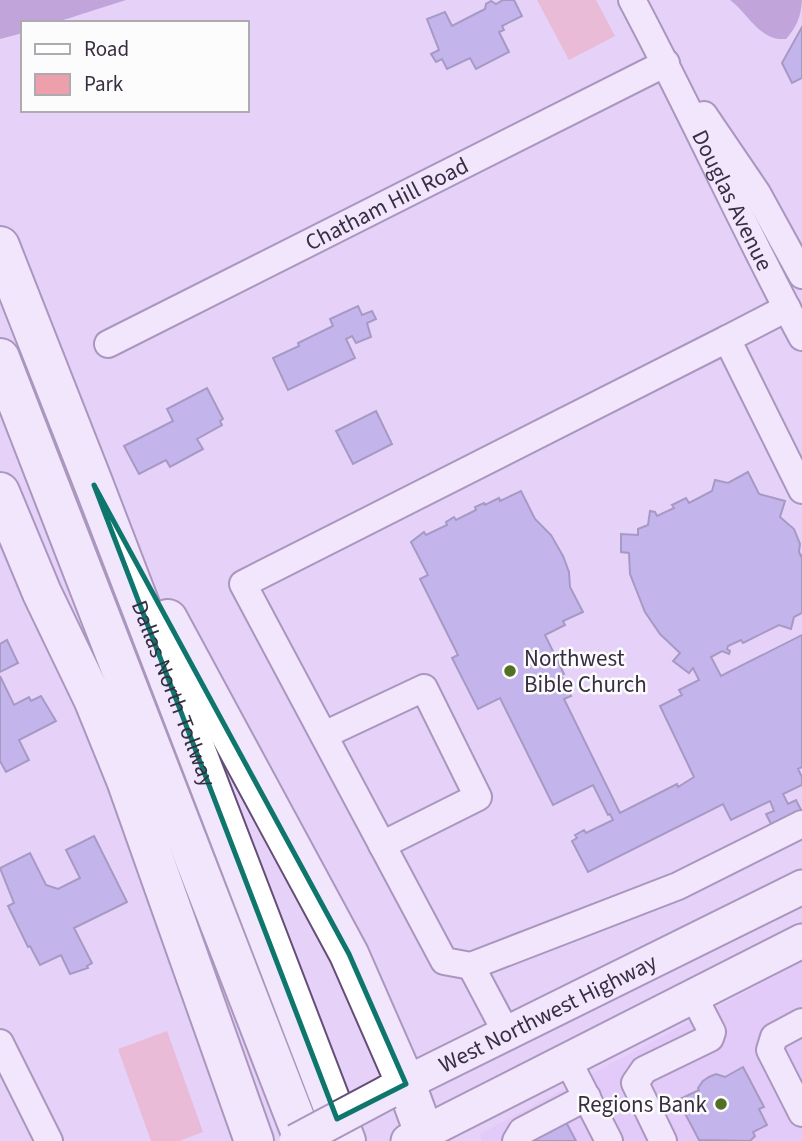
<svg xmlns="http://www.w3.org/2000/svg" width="802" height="1141" viewBox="0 0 802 1141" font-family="'Source Sans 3',sans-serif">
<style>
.built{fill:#ddc1f8}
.green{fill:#ed9fac}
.water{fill:#946fb4}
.building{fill:#9991dc;stroke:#5a5581;stroke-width:2}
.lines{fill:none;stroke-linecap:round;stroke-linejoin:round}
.minor-casing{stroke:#644e77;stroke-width:30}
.major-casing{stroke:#644e77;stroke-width:37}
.highway-casing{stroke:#644e77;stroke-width:42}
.minor{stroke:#fff;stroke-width:26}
.major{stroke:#fff;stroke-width:33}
.highway{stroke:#fff;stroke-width:38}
.major-bridge-casing{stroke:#644e77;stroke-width:37;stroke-linecap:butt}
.major-bridge{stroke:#fff;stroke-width:33}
.marked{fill:none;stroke:#0f766e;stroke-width:5;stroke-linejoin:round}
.poi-dot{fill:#527025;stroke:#fcfcfc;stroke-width:2.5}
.labels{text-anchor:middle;stroke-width:5;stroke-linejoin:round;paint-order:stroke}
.street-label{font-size:23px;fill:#382e41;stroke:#fcfcfc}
.poi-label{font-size:23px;fill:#382e41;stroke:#fcfcfc;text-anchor:start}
</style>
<rect width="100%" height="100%" fill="#e6d2f9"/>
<polygon class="built" points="802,962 802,1141 482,1141 480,1134"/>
<g class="green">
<polygon points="537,0 596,0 615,36 569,60"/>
<polygon points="167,1031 203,1132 179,1141 151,1141 118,1049"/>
</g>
<g class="water">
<polygon points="0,0 126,0 54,23 23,23 23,33 0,39"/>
<path d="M730 0H802C801 16 797 27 786 39 759 41 749 14 730 0Z"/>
</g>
<g class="building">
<polygon points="503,0 514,0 522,16 502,26 504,30 499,32 509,52 476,69 470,58 447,69 442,59 436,62 431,54 439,50 427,19 445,12 452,26 485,9 486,4 491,1 496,4"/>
<polygon points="802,27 802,78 792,83 782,63"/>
<polygon points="358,306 362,315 372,311 376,319 367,323 371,337 356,343 352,336 346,339 355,358 288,390 273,358 299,346 298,343 333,326 330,319"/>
<polygon points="207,388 223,419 220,421 222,425 197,439 203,449 170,467 166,460 139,474 124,446 173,421 167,409"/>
<polygon points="376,411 392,444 353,464 336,431"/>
<polygon points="748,472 759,494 785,501 780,517 794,529 800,544 799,552 801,556 802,555 802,613 794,617 791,629 779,625 743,643 741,640 728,646 727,649 730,651 729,654 722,651 711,657 721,676 802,635 802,767 798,769 802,777 802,785 783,794 788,804 796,800 802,812 772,826 766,814 774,811 770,801 731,820 723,804 588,872 572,841 577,838 575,835 584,830 586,833 613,820 610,814 608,815 593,785 553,805 500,698 478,709 452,658 458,655 420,579 428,575 411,542 424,532 426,535 447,525 446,522 454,517 456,520 476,510 475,507 484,503 485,505 499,498 500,501 521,491 535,519 551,535 563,556 569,572 570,587 583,612 563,621 565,625 545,635 564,674 561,675 571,696 564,699 620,813 677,784 678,787 694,777 660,706 682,695 679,690 699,680 693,668 689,673 673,661 680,653 660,634 645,612 630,574 629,553 621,552 621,534 638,535 638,529 648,525 650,511 655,512 657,516 674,508 672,505 686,498 689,503 712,491 715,480 728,483"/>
<polygon points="7,640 18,663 0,672 0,644"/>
<polygon points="0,676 14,705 29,697 31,701 41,696 56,721 19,740 29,760 6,772 0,761"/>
<polygon points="94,836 127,902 74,928 92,963 87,966 88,968 70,974 61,955 40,965 30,946 28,947 8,906 14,903 0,868 30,853 46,885 58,889 80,878 66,850"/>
<polygon points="743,1067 764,1107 759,1109 767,1125 753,1132 755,1136 750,1141 699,1140 678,1100 699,1090 698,1088 703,1081 709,1077 716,1074 725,1077"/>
<polygon points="566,1122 576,1141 527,1141"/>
</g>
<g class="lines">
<defs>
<g id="minor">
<path id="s1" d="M632 0C691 111 743 226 802 337"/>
<polyline points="704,115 757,193 802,275"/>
<polyline points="727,339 787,308"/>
<path id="s2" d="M108 344 666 63"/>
<polyline points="802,490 727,339 243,584 444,961 471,966 678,886 802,824"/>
<polyline points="324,735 424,688 478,797 382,845"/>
<polyline points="471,966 507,1034"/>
<polyline points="802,1022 774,1037 770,1050 802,1113"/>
<polyline points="0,1043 49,1141"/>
<polyline points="568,1061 609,1141"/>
<polyline points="516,1141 522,1131 587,1097"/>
<polyline points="663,1141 635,1083 644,1070 710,1038 712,1032 694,997"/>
</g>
<g id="major">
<path id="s3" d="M388 1092 802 887"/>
<polyline points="408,1141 802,941"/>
</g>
<g id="highway">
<path id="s4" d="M0 246 94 485 346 1141"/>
<polyline points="0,358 304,1141"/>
<polyline points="0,492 42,593 94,701 126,780 254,1141"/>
<polyline points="168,619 349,954 406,1084 424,1133"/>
</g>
</defs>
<use href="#minor" class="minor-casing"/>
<use href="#major" class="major-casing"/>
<use href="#highway" class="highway-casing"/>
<use href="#minor" class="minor"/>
<use href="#major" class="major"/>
<use href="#highway" class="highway"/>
<defs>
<polyline id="major-bridge" points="296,1141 388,1092"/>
</defs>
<use href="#major-bridge" class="major-bridge-casing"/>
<use href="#major-bridge" class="major-bridge"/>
</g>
<path d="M0 0H802V1141H0ZM94 485 349 954 406 1084 337 1119Z" fill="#e6d2f9" fill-opacity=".55" fill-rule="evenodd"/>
<path class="marked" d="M94 485 349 954 406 1084 337 1119Z"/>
<g class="poi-dot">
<circle cx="510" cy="671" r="7"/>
<circle cx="721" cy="1104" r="7"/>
</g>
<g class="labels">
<g class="street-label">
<text dy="8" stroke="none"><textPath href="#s1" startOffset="224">Douglas Avenue</textPath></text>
<text dy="8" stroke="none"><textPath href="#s2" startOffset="312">Chatham Hill Road</textPath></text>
<text dy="8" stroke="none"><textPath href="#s4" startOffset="480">Dallas North Tollway</textPath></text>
<text dy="8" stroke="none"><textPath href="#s3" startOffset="178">West Northwest Highway</textPath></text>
</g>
<g class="poi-label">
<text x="524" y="666">Northwest<tspan x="524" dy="26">Bible Church</tspan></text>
<text x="707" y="1112" text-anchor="end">Regions Bank</text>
</g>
</g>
<rect x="21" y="21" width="228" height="91" fill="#fcfcfc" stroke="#aeaab1" stroke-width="2"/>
<rect x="35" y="44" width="35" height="10" fill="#ffffff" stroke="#aeaab1" stroke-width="2"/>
<text x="84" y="56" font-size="21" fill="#382e41">Road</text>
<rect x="35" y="74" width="35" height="21" fill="#ed9fac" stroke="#aeaab1" stroke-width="2"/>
<text x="84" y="91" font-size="21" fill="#382e41">Park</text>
</svg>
